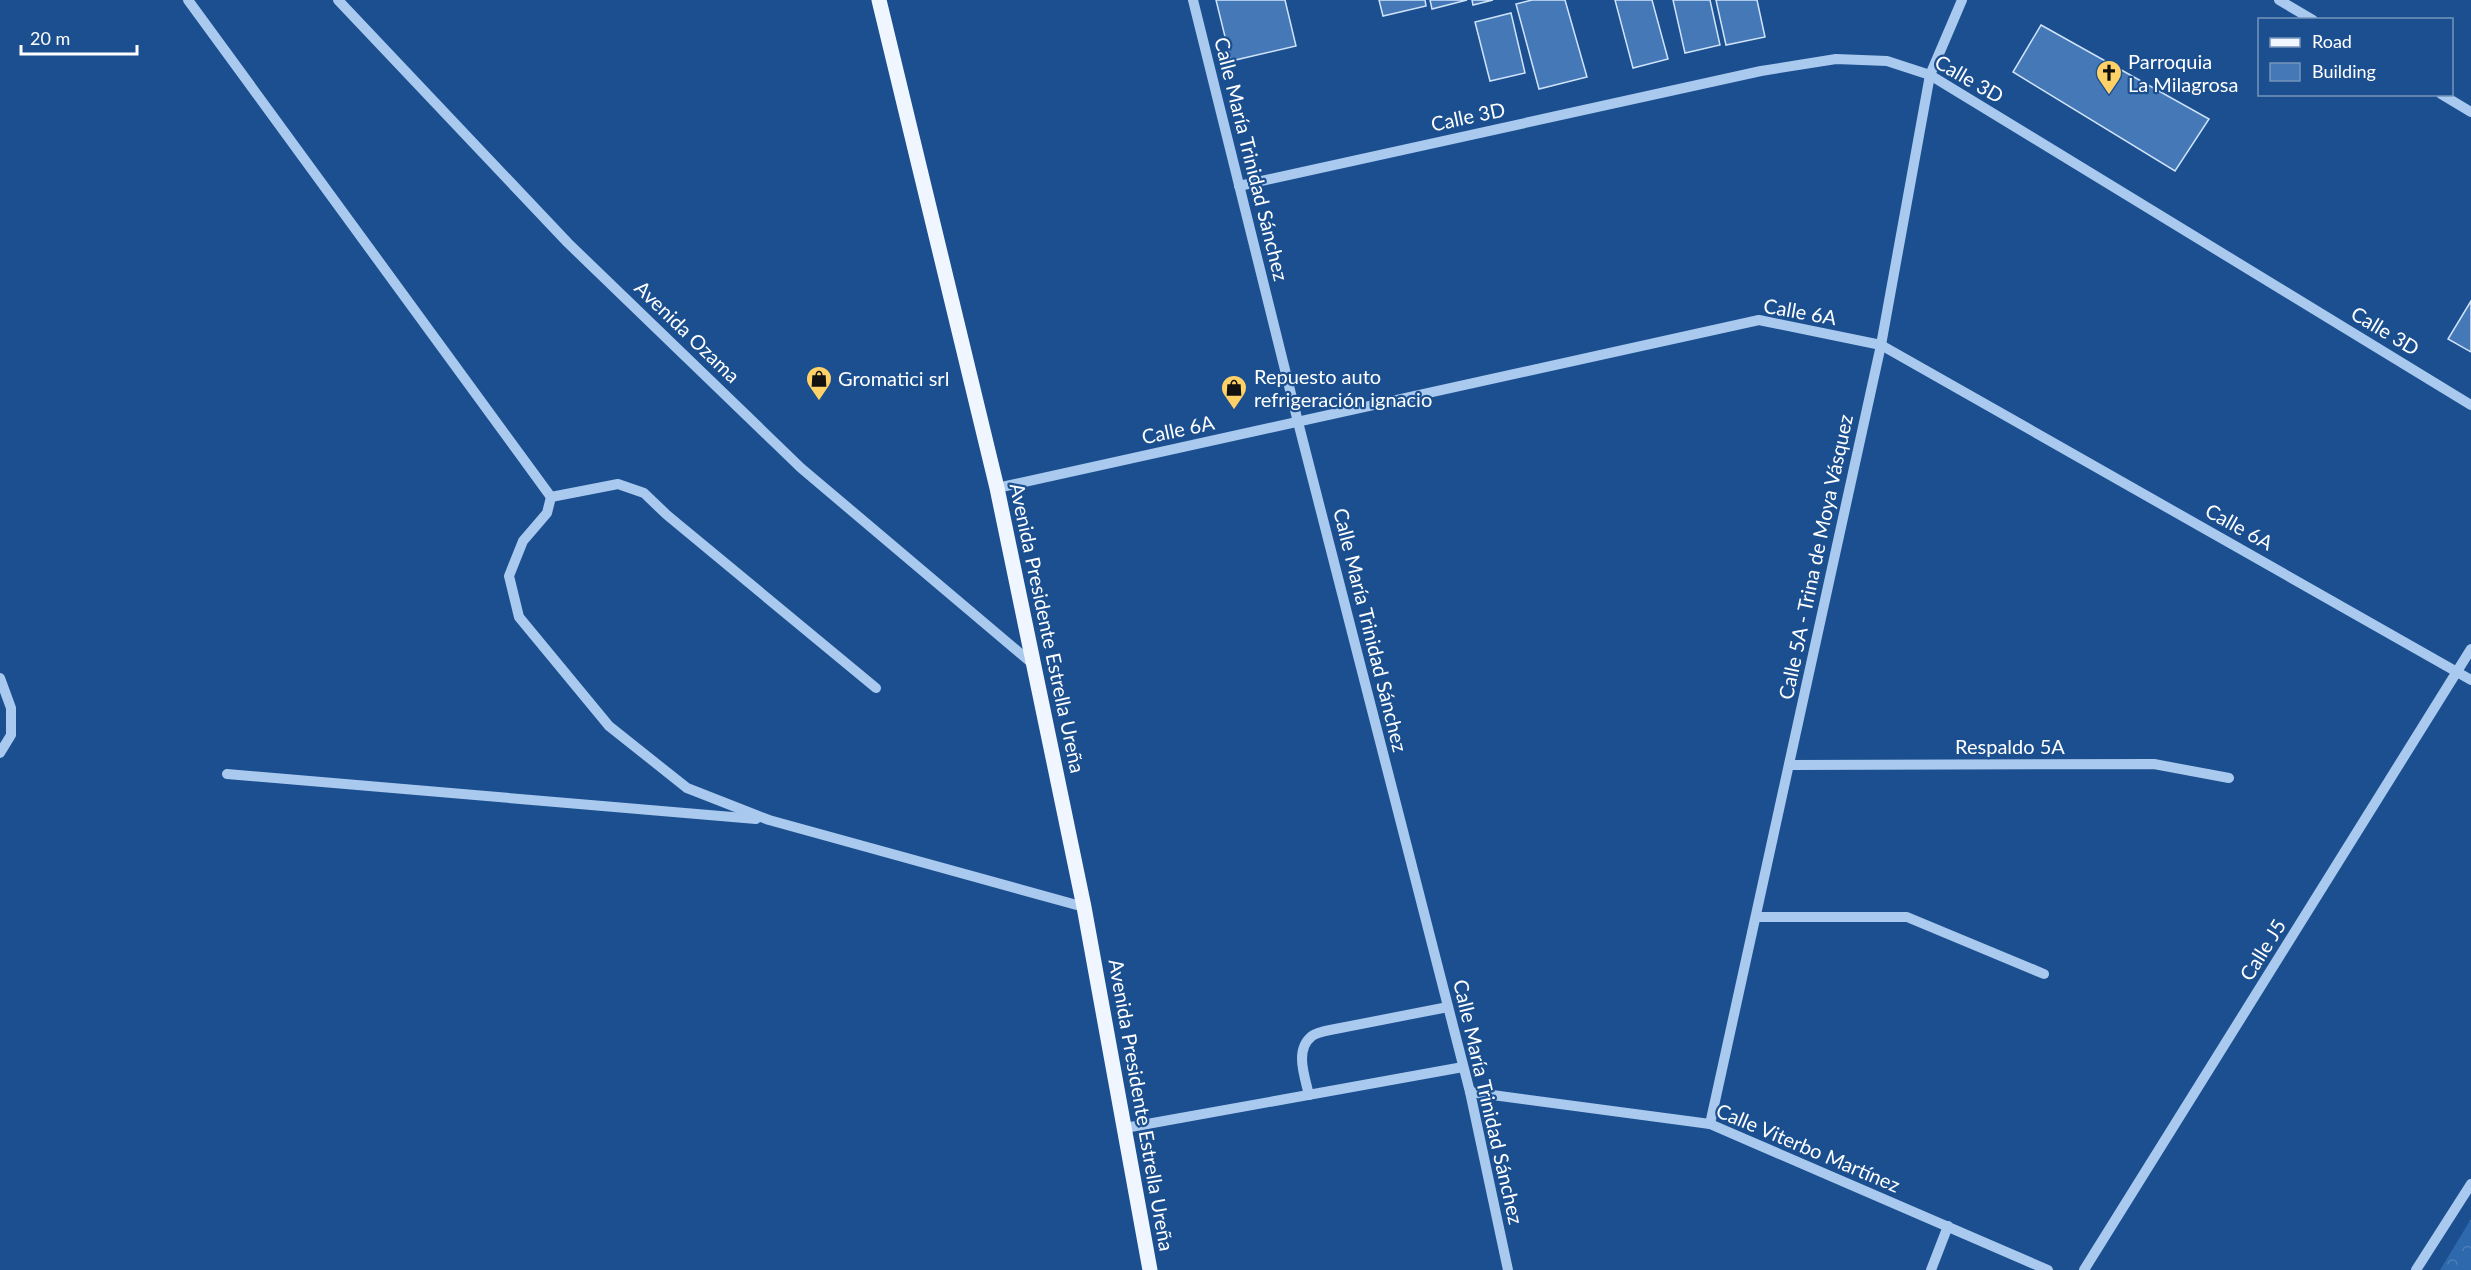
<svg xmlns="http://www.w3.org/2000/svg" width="2471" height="1270" viewBox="0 0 2471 1270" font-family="Lato,sans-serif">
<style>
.park{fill:url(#park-crowns)}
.building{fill:#4478b7;stroke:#cfe3fa;stroke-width:1.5}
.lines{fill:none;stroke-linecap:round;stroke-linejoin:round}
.minor{stroke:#a9c9ee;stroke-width:10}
.major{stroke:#f0f6ff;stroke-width:15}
.labels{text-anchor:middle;stroke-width:4.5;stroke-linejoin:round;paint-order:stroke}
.poi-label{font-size:20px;fill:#fff;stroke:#1b4f8f;text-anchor:start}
.street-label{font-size:20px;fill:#fff;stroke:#1b4f8f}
</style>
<defs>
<pattern id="park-crowns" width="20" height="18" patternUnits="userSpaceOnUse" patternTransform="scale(1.5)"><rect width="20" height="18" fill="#2e69ad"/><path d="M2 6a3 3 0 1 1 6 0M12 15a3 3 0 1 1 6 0" fill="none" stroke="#4d80b9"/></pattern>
</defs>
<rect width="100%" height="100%" fill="#1b4f8f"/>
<polygon class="park" points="2471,1219 2471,1270 2440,1270"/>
<g class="building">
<polygon points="1216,0 1285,0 1296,46 1231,61"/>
<polygon points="1379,0 1425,0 1426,6 1383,16"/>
<polygon points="1430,0 1467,0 1432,9"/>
<polygon points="1472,0 1493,0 1473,5"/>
<polygon points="1532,0 1565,0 1587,77 1539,89 1516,4"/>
<polygon points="1615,0 1652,0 1668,59 1633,68"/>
<polygon points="1673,0 1710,0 1720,45 1685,53"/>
<polygon points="1716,0 1757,0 1765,37 1726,45"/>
<polygon points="1511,13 1525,73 1490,81 1475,22"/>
<polygon points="2041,25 2209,119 2175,171 2013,72"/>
<polygon points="2471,301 2471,352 2448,339"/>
</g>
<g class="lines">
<g class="minor">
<polyline points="188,0 551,497"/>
<polyline points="338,0 568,243 801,468 1034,665"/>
<polyline points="1193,0 1298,422 1470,1092 1508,1270"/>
<polyline points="2279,0 2313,20"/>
<polyline points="2441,94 2471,112"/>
<polyline points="1239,186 1761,71 1836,59 1887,61 1930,75 2471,405"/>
<polyline points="997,488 1759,320 1881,345 2471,680"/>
<polyline points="551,497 547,513 523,541 509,576 519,617 609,726 687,788 769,820 1084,907"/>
<polyline points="551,497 618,484 644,493 667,515 876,688"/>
<polyline points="0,678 11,708 11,735 0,753"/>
<polyline points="1789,765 2154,764 2229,778"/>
<polyline points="227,774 756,819"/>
<polyline points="1756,917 1907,917 2044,974"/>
<polyline points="1470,1092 1710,1124 2048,1270"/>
<path d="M1309 1095C1305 1077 1294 1050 1312 1036 1316 1033 1325 1031 1330 1030L1448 1007"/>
<polyline points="1710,1124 1881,345 1930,75 1962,0"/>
<polyline points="1125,1128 1463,1067"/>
<polyline points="1931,1270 1948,1226"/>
<polyline points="2084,1270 2471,649"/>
<polyline points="2416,1270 2471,1184"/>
</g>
<polyline class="major" points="879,0 997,488 1084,907 1150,1270"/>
</g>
<defs>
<symbol id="church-pin" viewBox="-11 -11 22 30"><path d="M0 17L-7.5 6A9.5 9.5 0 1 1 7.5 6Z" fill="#ffd166" stroke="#1b4f8f"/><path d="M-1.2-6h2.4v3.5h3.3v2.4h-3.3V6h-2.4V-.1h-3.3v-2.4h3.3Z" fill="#111"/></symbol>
<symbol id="shop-pin" viewBox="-11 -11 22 30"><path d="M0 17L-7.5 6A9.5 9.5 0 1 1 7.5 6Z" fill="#ffd166" stroke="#1b4f8f"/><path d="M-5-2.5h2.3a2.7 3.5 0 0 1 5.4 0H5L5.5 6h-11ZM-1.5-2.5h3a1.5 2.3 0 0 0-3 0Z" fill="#111"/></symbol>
</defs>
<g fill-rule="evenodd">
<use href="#church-pin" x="2094" y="58" width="30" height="40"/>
<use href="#shop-pin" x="804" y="364" width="30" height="40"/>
<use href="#shop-pin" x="1219" y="373" width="30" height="40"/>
</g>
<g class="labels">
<g class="poi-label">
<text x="2128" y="69">Parroquia<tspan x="2128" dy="23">La Milagrosa</tspan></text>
<text x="1254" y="384">Repuesto auto<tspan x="1254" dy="23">refrigeración ignacio</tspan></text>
<text x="838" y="386">Gromatici srl</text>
</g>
<g class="street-label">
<text transform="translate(1969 79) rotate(30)" y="7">Calle 3D</text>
<text transform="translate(1468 117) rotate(-12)" y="7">Calle 3D</text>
<text transform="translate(1251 159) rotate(76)" y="7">Calle María Trinidad Sánchez</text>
<text transform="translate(1800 312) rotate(10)" y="7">Calle 6A</text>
<text transform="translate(2385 331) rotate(31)" y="7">Calle 3D</text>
<text transform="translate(687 332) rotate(44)" y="7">Avenida Ozama</text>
<text transform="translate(1178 430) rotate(-12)" y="7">Calle 6A</text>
<text transform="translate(2239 527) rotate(29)" y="7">Calle 6A</text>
<text transform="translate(1816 557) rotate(-78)" y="7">Calle 5A - Trina de Moya Vásquez</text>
<text transform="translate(1047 628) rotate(78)" y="7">Avenida Presidente Estrella Ureña</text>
<text transform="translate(1370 630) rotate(76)" y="7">Calle María Trinidad Sánchez</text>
<text x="2010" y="754">Respaldo 5A</text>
<text transform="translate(2263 950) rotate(-58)" y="7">Calle J5</text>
<text transform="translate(1488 1102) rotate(77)" y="7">Calle María Trinidad Sánchez</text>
<text transform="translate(1141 1105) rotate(80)" y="7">Avenida Presidente Estrella Ureña</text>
<text transform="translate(1808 1148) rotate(23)" y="7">Calle Viterbo Martínez</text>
</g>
</g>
<rect x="2258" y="18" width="195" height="78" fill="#1b4f8f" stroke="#7695bc" stroke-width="1.5"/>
<rect x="2270" y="38" width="30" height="9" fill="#f0f6ff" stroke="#7695bc" stroke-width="1.5"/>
<text x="2312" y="48" font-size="18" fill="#ffffff">Road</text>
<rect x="2270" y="63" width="30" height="18" fill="#4478b7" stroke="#7695bc" stroke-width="1.5"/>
<text x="2312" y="78" font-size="18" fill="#ffffff">Building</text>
<path d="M21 45v9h116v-9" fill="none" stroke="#ffffff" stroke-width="3"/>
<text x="30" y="45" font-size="18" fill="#ffffff" stroke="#1b4f8f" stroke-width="4.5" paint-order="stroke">20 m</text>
</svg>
